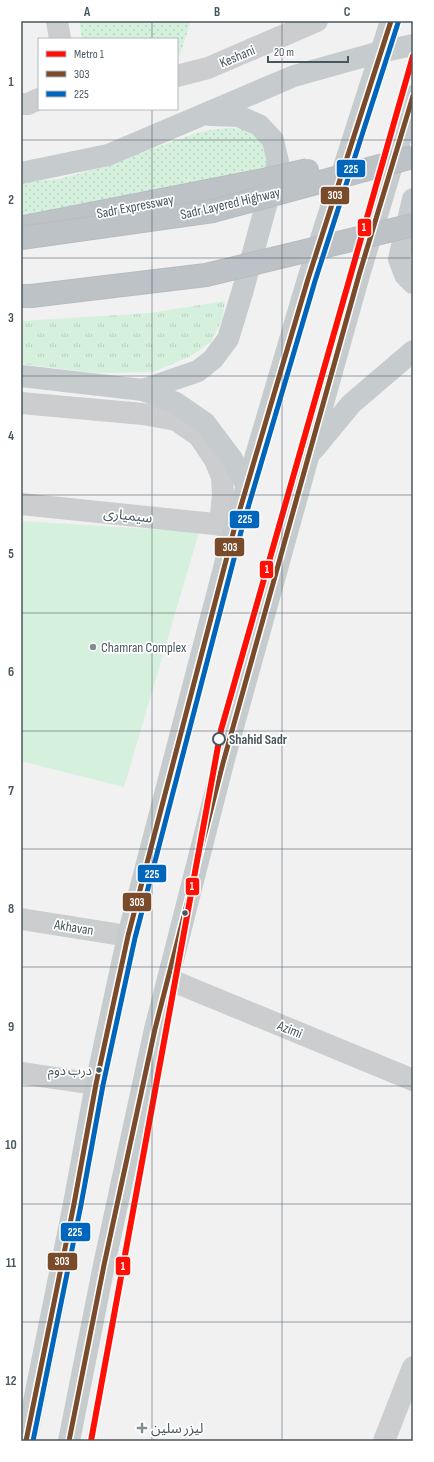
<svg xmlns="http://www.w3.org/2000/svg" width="434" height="1462" viewBox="0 0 434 1462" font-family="'Sofia Sans Condensed','Noto Sans Arabic',sans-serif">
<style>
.grass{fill:url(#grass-tufts)}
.garden{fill:url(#garden-dots)}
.pitch{fill:#d5f0dc}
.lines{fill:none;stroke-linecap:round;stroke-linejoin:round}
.highway-casing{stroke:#b6bcc1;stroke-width:24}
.minor{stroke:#cbcdcf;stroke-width:22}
.major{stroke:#c6ccce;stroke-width:22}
.highway{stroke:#bcc2c6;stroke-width:22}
.highway-bridge-casing{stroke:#b6bcc1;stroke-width:24;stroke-linecap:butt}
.highway-bridge{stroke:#bcc2c6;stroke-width:22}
.bus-1-casing{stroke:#fff;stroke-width:8}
.bus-2-casing{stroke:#fff;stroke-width:8}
.bus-1{stroke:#7a4b2a;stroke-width:5}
.bus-2{stroke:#0065bd;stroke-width:5}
.metro-1-casing{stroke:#fff;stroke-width:9}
.metro-1{stroke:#ff0f04;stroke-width:6}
.grid{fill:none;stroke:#48565e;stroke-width:1;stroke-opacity:0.55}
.poi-dot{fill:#838c91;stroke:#fff;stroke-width:1.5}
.stop-dot{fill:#fff;stroke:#48565e;stroke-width:2}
.bus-dot{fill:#48565e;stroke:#fff;stroke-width:1.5}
.labels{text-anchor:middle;stroke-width:3.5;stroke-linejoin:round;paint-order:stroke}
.bus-label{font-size:13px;fill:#48565e;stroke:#fff;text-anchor:end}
.street-label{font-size:14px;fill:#48565e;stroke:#fff}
.poi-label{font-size:14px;fill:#48565e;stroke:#fff;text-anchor:start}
.stop-label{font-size:14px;font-weight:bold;fill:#48565e;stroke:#fff;text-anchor:start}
.line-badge{stroke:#fff;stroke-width:1.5}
.badge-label{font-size:11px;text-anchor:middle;font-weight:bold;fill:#fff}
.neatline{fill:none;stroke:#48565e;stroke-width:1.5}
.grid-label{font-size:13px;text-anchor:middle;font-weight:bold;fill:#48565e}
</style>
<defs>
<pattern id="grass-tufts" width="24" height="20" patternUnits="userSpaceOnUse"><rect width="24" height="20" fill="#d5f0dc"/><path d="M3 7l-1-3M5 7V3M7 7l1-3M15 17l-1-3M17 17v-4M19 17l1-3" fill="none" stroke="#b8d0bf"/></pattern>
<pattern id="garden-dots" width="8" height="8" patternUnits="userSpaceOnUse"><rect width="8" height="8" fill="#d5f0dc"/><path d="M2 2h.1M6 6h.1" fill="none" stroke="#b8d0bf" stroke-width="1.8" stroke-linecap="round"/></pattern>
</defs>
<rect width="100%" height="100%" fill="#f1f1f1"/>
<polygon class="grass" points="225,301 222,320 211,342 189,357 153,372 97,373 21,364 21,321 150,313"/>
<g class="garden">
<polygon points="79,21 191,21 179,57 177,58 177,39 82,39"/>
<path d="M227 128C264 128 266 146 270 177L43 213 21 215V182L59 179 96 169 194 134 210 130Z"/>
</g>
<polygon class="pitch" points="21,521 199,532 124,787 21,761"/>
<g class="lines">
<defs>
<polyline id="highway" points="24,227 264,180"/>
</defs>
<use href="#highway" class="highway-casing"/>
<g class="minor">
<polyline points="57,21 60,39"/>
<polyline points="177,76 208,68 317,21"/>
<polyline points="21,104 28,104 39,99"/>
<polyline points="21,403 143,414 176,420 199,436 215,460 222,477 223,495 220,525"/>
<polyline points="21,504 234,526"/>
<polyline points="21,919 128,936"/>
<polyline points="168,979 413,1080"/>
<polyline points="21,1073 96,1084"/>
<polyline points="384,1441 413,1367"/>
</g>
<g class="major">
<polyline points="21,173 108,155 294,76 380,52 413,45"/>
<polyline points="413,199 399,259 405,275 413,283"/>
<polyline points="21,376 143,390 176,403 205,423 232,459 247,486"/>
<polyline points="143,390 198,371 213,359 228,339 242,293 278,162 273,140 259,125 238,116 210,115"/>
<polyline points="313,450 351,404 413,351"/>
<polyline points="26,1441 74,1204 96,1084 128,936 235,526 308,279 391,21"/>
<polyline points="69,1441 104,1265 155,1029 168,979 223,763 308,457 359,275 413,96"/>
</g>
<use href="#highway" class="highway"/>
<defs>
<g id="highway-bridge">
<polyline points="264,180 308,170"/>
<polyline points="21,238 213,211 413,157"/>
<polyline points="21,296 31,296 206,275 413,225"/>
</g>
</defs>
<use href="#highway-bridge" class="highway-bridge-casing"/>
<use href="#highway-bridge" class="highway-bridge"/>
<defs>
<g id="bus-1">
<polyline points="26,1441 74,1204 96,1084 128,936 235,526 308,279 391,21"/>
<polyline points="69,1441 104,1265 155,1029 223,763 359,275 413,96"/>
</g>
<polyline id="bus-2" points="33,1441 81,1205 103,1085 135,938 242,528 315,281 398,23"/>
</defs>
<use href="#bus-1" class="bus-1-casing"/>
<use href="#bus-2" class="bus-2-casing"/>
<use href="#bus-1" class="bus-1"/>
<use href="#bus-2" class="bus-2"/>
<defs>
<polyline id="metro-1" points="91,1441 221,730 413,56"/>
</defs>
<use href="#metro-1" class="metro-1-casing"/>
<use href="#metro-1" class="metro-1"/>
</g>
<path class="grid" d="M152 21V39M282 21V1441M152 109V1441M21 140H413M21 258H413M21 376H413M21 495H413M21 613H413M21 731H413M21 849H413M21 967H413M21 1086H413M21 1204H413M21 1322H413"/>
<g class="poi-dot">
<circle cx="93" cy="647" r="4"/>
<path d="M140 1422h4v4h4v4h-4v4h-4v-4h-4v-4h4z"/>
</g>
<circle class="stop-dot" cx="219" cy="739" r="6"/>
<g class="bus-dot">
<circle cx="185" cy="913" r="3.5"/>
<circle cx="99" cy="1070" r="3.5"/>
</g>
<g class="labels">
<g class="bus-label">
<text x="92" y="1075">درب دوم</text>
</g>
<g class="street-label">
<text transform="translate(237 56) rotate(-23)" y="5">Keshani</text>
<text transform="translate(230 203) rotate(-13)" y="5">Sadr Layered Highway</text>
<text transform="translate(135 206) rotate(-11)" y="5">Sadr Expressway</text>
<text transform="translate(128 515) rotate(6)" y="5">سیمیاری</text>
<text transform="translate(74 927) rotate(9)" y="5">Akhavan</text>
<text transform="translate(290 1029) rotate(22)" y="5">Azimi</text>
</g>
<g class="poi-label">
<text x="101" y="652">Chamran Complex</text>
<text x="151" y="1433">لیزر سلین</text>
</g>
<g class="stop-label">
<text x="229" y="744">Shahid Sadr</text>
</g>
</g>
<g class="line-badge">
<rect x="336" y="159" width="30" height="19" rx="4" fill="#0065bd"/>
<rect x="320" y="186" width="30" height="19" rx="4" fill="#7a4b2a"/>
<rect x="357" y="218" width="15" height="19" rx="4" fill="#ff0f04"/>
<rect x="229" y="510" width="31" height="19" rx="4" fill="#0065bd"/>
<rect x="214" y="537" width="31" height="20" rx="4" fill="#7a4b2a"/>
<rect x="259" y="560" width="15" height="19" rx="4" fill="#ff0f04"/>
<rect x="137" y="864" width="30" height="19" rx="4" fill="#0065bd"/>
<rect x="185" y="877" width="15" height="19" rx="4" fill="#ff0f04"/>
<rect x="122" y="892" width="30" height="20" rx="4" fill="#7a4b2a"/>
<rect x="60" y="1222" width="31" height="20" rx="4" fill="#0065bd"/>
<rect x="47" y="1252" width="31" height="19" rx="4" fill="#7a4b2a"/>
<rect x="115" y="1256" width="16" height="20" rx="4" fill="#ff0f04"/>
</g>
<g class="badge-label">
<text x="351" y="173">225</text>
<text x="335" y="199">303</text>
<text x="364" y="231">1</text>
<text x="245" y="523">225</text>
<text x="230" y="551">303</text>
<text x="267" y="573">1</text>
<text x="152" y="878">225</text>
<text x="192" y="890">1</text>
<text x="137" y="906">303</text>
<text x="75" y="1236">225</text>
<text x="62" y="1265">303</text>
<text x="123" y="1270">1</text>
</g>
<rect width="434" height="1462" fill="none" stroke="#ffffff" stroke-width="44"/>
<rect x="38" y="38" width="140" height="72" fill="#ffffff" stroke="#b6bbbf"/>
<rect x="46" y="51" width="20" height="6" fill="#ff0f04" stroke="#b6bbbf"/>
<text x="74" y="58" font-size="12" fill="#48565e">Metro 1</text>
<rect x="46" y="71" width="20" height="6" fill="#7a4b2a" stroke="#b6bbbf"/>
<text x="74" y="78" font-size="12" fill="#48565e">303</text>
<rect x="46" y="91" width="20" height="6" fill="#0065bd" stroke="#b6bbbf"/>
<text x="74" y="98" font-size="12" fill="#48565e">225</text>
<path d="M268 56v6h80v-6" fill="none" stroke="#48565e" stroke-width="2"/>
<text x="274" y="56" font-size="12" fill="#48565e" stroke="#ffffff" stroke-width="3" paint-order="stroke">20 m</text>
<rect x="22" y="22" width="390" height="1418" class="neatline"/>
<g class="grid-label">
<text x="87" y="16">A</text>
<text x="217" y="16">B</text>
<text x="347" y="16">C</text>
<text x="11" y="86">1</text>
<text x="11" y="204">2</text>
<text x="11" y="322">3</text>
<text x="11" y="440">4</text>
<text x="11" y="558">5</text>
<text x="11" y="676">6</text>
<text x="11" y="795">7</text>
<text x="11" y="913">8</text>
<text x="11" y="1031">9</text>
<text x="11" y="1149">10</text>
<text x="11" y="1267">11</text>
<text x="11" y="1385">12</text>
</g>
</svg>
